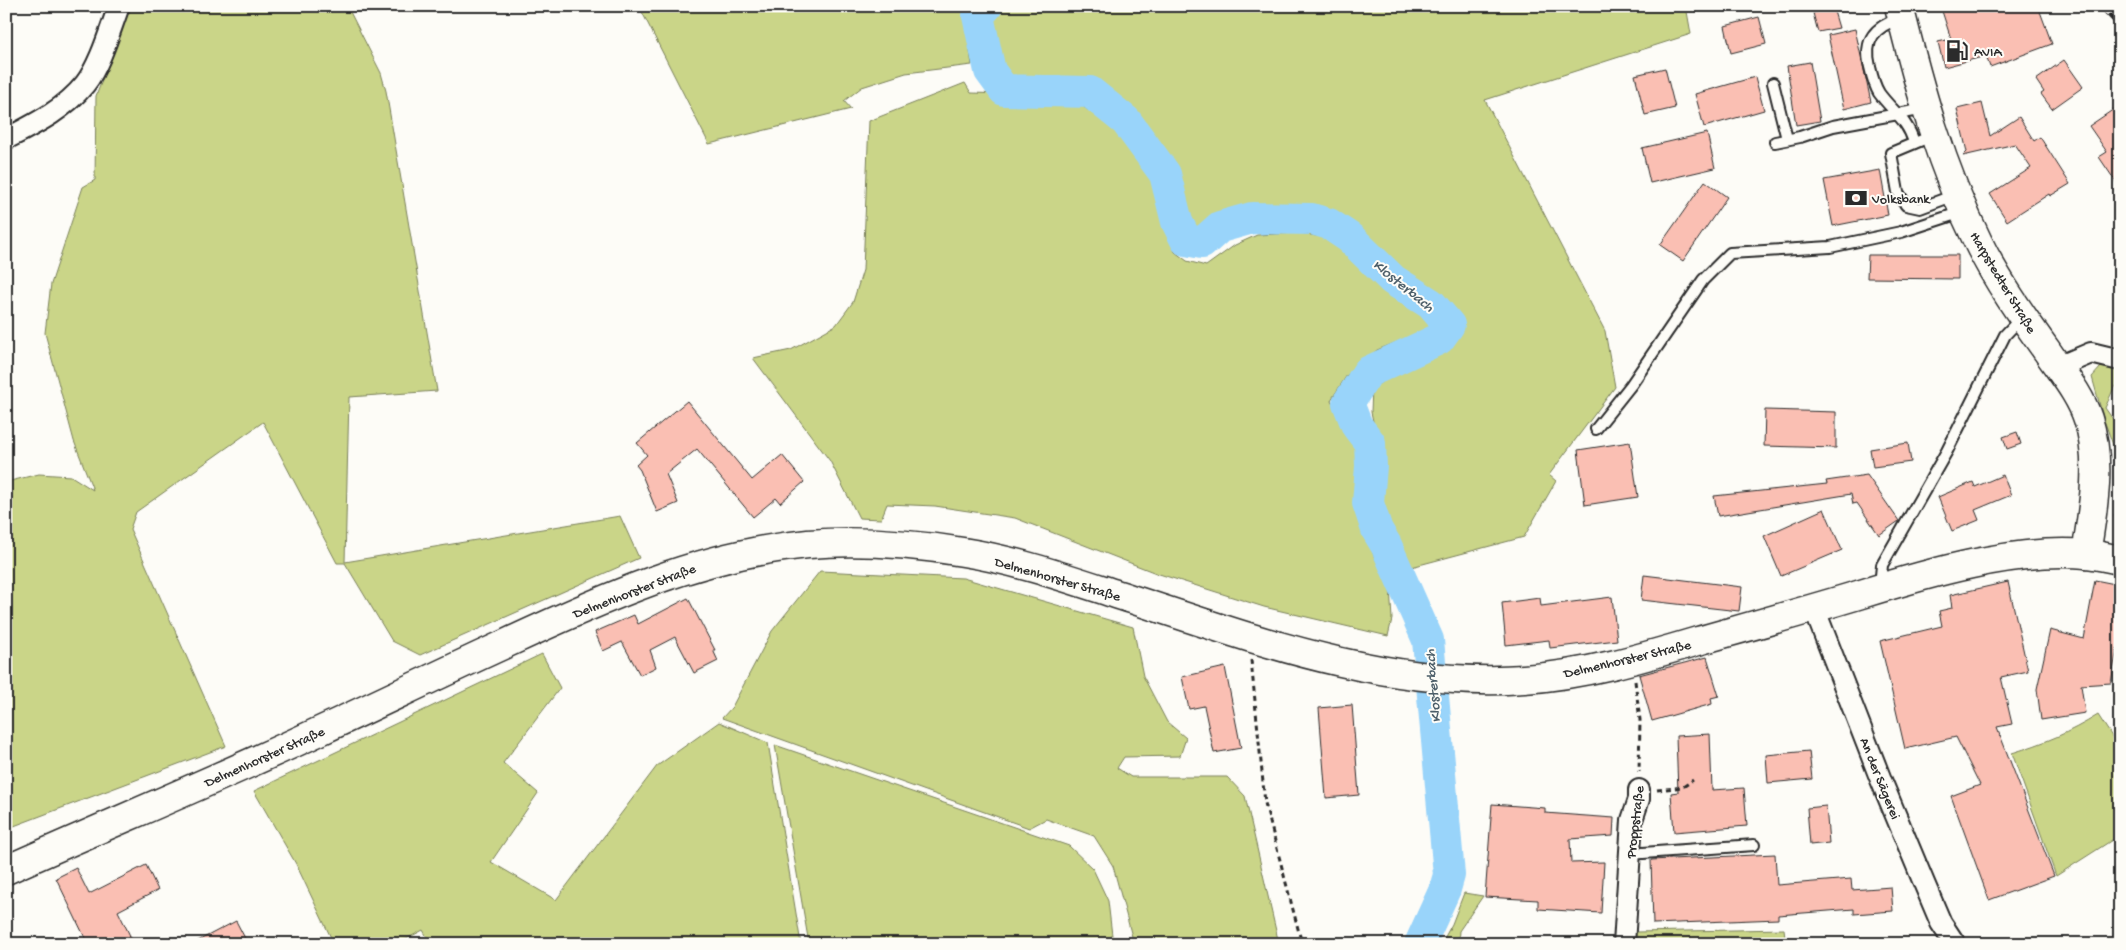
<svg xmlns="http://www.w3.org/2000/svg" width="2126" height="950" viewBox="0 0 2126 950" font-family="'Gochi Hand',sans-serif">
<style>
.green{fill:#cad588;stroke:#7a805a}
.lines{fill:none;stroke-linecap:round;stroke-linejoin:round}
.river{stroke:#99d4fa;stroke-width:32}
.building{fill:#fabfb3;stroke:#2b2b2b}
.lane-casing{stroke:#2b2b2b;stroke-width:14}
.street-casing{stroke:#2b2b2b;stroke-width:24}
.secondary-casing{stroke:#2b2b2b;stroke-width:31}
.primary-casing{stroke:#2b2b2b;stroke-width:31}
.path{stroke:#2b2b2b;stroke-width:3;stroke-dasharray:5 4;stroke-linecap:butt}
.lane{stroke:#fdfcf7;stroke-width:10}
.street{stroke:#fdfcf7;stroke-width:20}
.secondary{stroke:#fdfcf7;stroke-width:28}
.primary{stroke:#fdfcf7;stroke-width:28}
.rail-casing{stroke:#2b2b2b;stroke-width:5.5}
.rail{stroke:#fdfcf7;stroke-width:4;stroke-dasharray:11;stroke-linecap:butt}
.labels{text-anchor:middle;stroke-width:4;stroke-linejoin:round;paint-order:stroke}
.poi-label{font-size:14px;fill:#2b2b2b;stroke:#fdfcf7;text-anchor:start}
.street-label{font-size:14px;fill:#2b2b2b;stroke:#fdfcf7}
.water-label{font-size:15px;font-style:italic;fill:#4c5e69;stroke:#fdfcf7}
</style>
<rect width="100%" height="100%" fill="#fdfcf7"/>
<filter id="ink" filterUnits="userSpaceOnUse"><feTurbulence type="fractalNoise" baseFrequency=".02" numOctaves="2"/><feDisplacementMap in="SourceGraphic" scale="10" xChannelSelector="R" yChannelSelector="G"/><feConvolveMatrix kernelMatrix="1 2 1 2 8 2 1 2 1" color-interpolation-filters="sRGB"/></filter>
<g filter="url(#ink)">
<g class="green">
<polygon points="131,6 347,6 381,73 386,91 437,391 349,397 345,562 620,516 639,558 420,655 392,641 345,563 337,563 263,422 136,512 130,529 226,746 6,829 6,482 39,474 71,476 93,490 74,441 45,333 51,284 83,187 95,180 96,96"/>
<polygon points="639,6 970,6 966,24 972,65 906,73 862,87 844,101 851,109 709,144"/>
<polygon points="996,6 1686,6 1691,34 1485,100 1605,331 1615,387 1549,475 1556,481 1524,537 1404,569 1391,544 1382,512 1382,462 1371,412 1372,388 1406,368 1438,353 1456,334 1453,315 1387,264 1345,223 1274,210 1239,209 1217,222 1208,232 1194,228 1176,177 1134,125 1097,90 1016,87 998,73 984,20"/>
<polygon points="965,83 971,93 1041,95 1075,101 1115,129 1148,167 1157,191 1164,227 1175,252 1187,261 1206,266 1235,245 1257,235 1299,233 1322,237 1349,254 1377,281 1432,319 1429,329 1377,350 1347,375 1331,400 1356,449 1355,506 1374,556 1390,587 1392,619 1388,636 1264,607 1156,573 1015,518 935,506 887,504 881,519 859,518 830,461 753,358 791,350 836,325 853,302 863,270 869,121"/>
<polygon points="2113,366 2120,369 2120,374 2105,408 2120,429 2120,464 2104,420 2092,377 2101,367"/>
<polygon points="820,571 963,578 1133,627 1143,676 1167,722 1186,738 1180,756 1124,757 1117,768 1131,777 1227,777 1245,796 1279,944 1210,941 1194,944 1134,944 1113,866 1094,836 1046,819 1029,828 722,718 732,707 772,631"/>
<polygon points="542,654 560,688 503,763 538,793 491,862 556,900 657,766 719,722 768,743 801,944 431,944 423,930 397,944 334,944 296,864 254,791"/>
<path d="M2098 715 2120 749V835L2056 876 2012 753C2044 743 2069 733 2098 715Z"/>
<polygon points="775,745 1069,846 1093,869 1108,901 1113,944 809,944"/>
<polygon points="1464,893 1483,896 1459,931 1458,944 1441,944 1452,924"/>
<polygon points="1784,929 1786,944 1635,944 1636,932"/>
</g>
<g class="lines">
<polyline class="river" points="987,6 978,16 990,71 1004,90 1090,92 1126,121 1165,174 1177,222 1186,240 1202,243 1220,227 1252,218 1312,219 1329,224 1350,238 1393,280 1431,304 1449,325 1439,339 1368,372 1348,403 1357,426 1370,443 1371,466 1368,503 1377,530 1386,545 1428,640 1449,875 1445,889 1420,944"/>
</g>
<g class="building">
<polygon points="1957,6 2038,6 2052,44 1990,67 1986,56 1944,67 1938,42 1951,39 1942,11"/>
<polygon points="1833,8 1839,28 1818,32 1813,13"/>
<polygon points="1759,17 1766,44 1731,53 1725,26"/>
<polygon points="1855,29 1871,102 1844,109 1828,35"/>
<polygon points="2064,60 2083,87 2052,109 2041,94 2044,92 2036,80"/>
<polygon points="1810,62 1820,121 1796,125 1787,66"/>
<polygon points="1665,68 1675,108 1645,115 1635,75"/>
<polygon points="1755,77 1764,110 1704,127 1695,94"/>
<polygon points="1982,103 1990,136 2019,117 2034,141 2040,137 2070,184 2050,196 2049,194 2007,221 1990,194 2031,168 2015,144 1963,156 1967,152 1957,109"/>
<polygon points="2120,105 2120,188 2099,157 2107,152 2089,126"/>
<polygon points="1707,133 1715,168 1650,183 1642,148"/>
<polygon points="1880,170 1888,215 1833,226 1824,180"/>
<polygon points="1705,181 1727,197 1683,261 1660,245"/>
<polygon points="1868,255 1958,255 1958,279 1867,278"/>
<polygon points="687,401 752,480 782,455 804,482 780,503 776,498 753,517 697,449 666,474 678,503 657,512 640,470 636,465 647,455 637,443"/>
<polygon points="1765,410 1836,412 1836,448 1764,446"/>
<polygon points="2017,432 2021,444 2007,449 2003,437"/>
<polygon points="1630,442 1638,497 1585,505 1578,450"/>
<polygon points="1908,443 1911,462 1873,467 1870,449"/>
<polygon points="1867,475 1899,521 1879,535 1857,503 1853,504 1851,494 1718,516 1714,496 1827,484 1826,481"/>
<polygon points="2003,475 2011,495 1975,510 1979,520 1952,531 1938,497 1973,482 1975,487"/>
<polygon points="1824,509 1842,550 1781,576 1764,536"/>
<polygon points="1644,575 1742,587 1739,611 1641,600"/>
<polygon points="2095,580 2120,585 2120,649 2117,648 2111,683 2081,685 2085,713 2041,720 2037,689 2050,630 2084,639"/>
<polygon points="2008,582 2028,671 2001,677 2012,724 1997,727 2054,876 1989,900 1951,796 1980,785 1956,737 1905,749 1880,641 1942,626 1939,611 1952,608 1950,595"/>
<polygon points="1612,597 1617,640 1550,648 1549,640 1506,645 1502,603 1540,598 1541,606"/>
<polygon points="688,598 715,650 713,650 718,661 694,673 675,637 650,650 656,667 640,675 622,642 603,651 595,632 634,615 638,624"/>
<polygon points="1707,657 1719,696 1711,698 1712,704 1652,721 1639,675"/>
<polygon points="1225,667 1241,748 1214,753 1204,706 1189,709 1182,677"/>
<polygon points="1352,705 1359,795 1326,798 1319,708"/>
<polygon points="1710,734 1712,790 1744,788 1747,826 1674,832 1671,793 1678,792 1676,736"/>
<polygon points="1809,751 1812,779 1768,783 1766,755"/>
<polygon points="1492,804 1545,808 1545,813 1614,818 1613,836 1570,839 1571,863 1604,862 1601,913 1538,909 1538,900 1485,897"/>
<polygon points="1826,806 1829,843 1810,845 1807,808"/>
<polygon points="1775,854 1777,885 1851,879 1852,890 1891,887 1893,911 1854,914 1854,909 1778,915 1778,919 1653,924 1651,860"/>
<polygon points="146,865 158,890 118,911 134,944 88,944 56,878 76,868 89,894"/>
<polygon points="236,921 248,944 192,944"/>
</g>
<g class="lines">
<defs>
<g id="lane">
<path d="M1900 18C1875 27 1863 39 1870 67 1872 76 1874 85 1879 93 1892 111 1908 120 1914 143"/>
<polyline points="1773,83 1787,139"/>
<polyline points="1934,135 1891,153 1898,192 1906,205 1920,208 1955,195"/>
<polyline points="1775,142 1800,137 1833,126 1925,109"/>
<polyline points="1596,429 1631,385 1703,280 1730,253 1830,247 1901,232 1962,212"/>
<polyline points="1880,587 1882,565 1947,451 2005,335 2022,317"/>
<polyline points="1629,854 1754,845"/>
</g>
<g id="street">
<path d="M6 139C35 124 64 110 85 84 100 65 110 30 119 6"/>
<polyline points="2058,367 2091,353 2120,360"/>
<polyline points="1814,608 1881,780 1924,883 1941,923 1955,944"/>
<polyline points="1624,944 1632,820 1639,799 1639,790"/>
</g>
<path id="secondary" d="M1899 6C1919 88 1941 167 1978 242 1997 281 2022 316 2047 351 2061 372 2080 394 2088 419 2102 462 2093 510 2086 554"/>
<path id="primary" d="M6 870C111 823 218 779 322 730 382 702 442 673 503 645 599 600 700 554 808 544 858 540 913 544 963 552 1014 560 1064 577 1113 593 1246 636 1382 689 1524 679 1584 675 1641 658 1698 641 1751 626 1805 611 1858 595 1925 574 2017 547 2087 554 2098 555 2109 558 2120 560"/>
</defs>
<use href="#lane" class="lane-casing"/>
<use href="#street" class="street-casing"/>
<use href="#secondary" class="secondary-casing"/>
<use href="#primary" class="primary-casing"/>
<g class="path">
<polyline points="2115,514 2120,524"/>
<polyline points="1251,660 1265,803 1302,944"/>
<polyline points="1635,681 1640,720 1639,772"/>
<polyline points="1657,790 1683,787 1693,780"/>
</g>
<use href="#lane" class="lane"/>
<use href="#street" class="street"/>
<use href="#secondary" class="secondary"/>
<use href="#primary" class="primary"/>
<defs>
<polyline id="rail" points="2101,6 2120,26"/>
</defs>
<use href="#rail" class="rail-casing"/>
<use href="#rail" class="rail"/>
</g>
</g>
<defs>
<symbol id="fuel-bare" viewBox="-9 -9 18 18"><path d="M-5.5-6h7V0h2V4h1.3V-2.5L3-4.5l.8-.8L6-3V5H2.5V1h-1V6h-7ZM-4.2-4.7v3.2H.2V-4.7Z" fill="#2b2b2b" stroke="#fdfcf7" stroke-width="2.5" paint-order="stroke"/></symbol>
<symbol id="bank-bare" viewBox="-9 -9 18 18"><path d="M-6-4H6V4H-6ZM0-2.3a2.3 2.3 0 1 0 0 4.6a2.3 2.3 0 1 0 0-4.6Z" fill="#2b2b2b" stroke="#fdfcf7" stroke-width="2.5" paint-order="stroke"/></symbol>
</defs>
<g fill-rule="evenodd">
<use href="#fuel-bare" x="1941" y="35" width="32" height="32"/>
<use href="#bank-bare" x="1840" y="182" width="32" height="32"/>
</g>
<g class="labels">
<g class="poi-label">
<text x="1974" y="56">AVIA</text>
<text x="1872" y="203">Volksbank</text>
</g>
<g class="street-label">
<text transform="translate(2004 282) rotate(59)" y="5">Harpstedter Straße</text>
<text transform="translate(1058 578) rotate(16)" y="5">Delmenhorster Straße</text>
<text transform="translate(634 590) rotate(-21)" y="5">Delmenhorster Straße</text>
<text transform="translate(1627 658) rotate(-13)" y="5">Delmenhorster Straße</text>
<text transform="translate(264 756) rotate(-24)" y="5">Delmenhorster Straße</text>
<text transform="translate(1881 778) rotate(68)" y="5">An der Sägerei</text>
<text transform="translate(1634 822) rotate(-83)" y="5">Proppstraße</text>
</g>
<g class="water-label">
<text transform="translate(1404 285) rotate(39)" y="5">Klosterbach</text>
<text transform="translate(1432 686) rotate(-95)" y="5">Klosterbach</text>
</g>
</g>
<rect width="2126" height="950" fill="none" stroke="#fdfcf7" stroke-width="25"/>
<rect x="12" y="12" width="2101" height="925" fill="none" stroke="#2b2b2b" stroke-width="2" filter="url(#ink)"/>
</svg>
